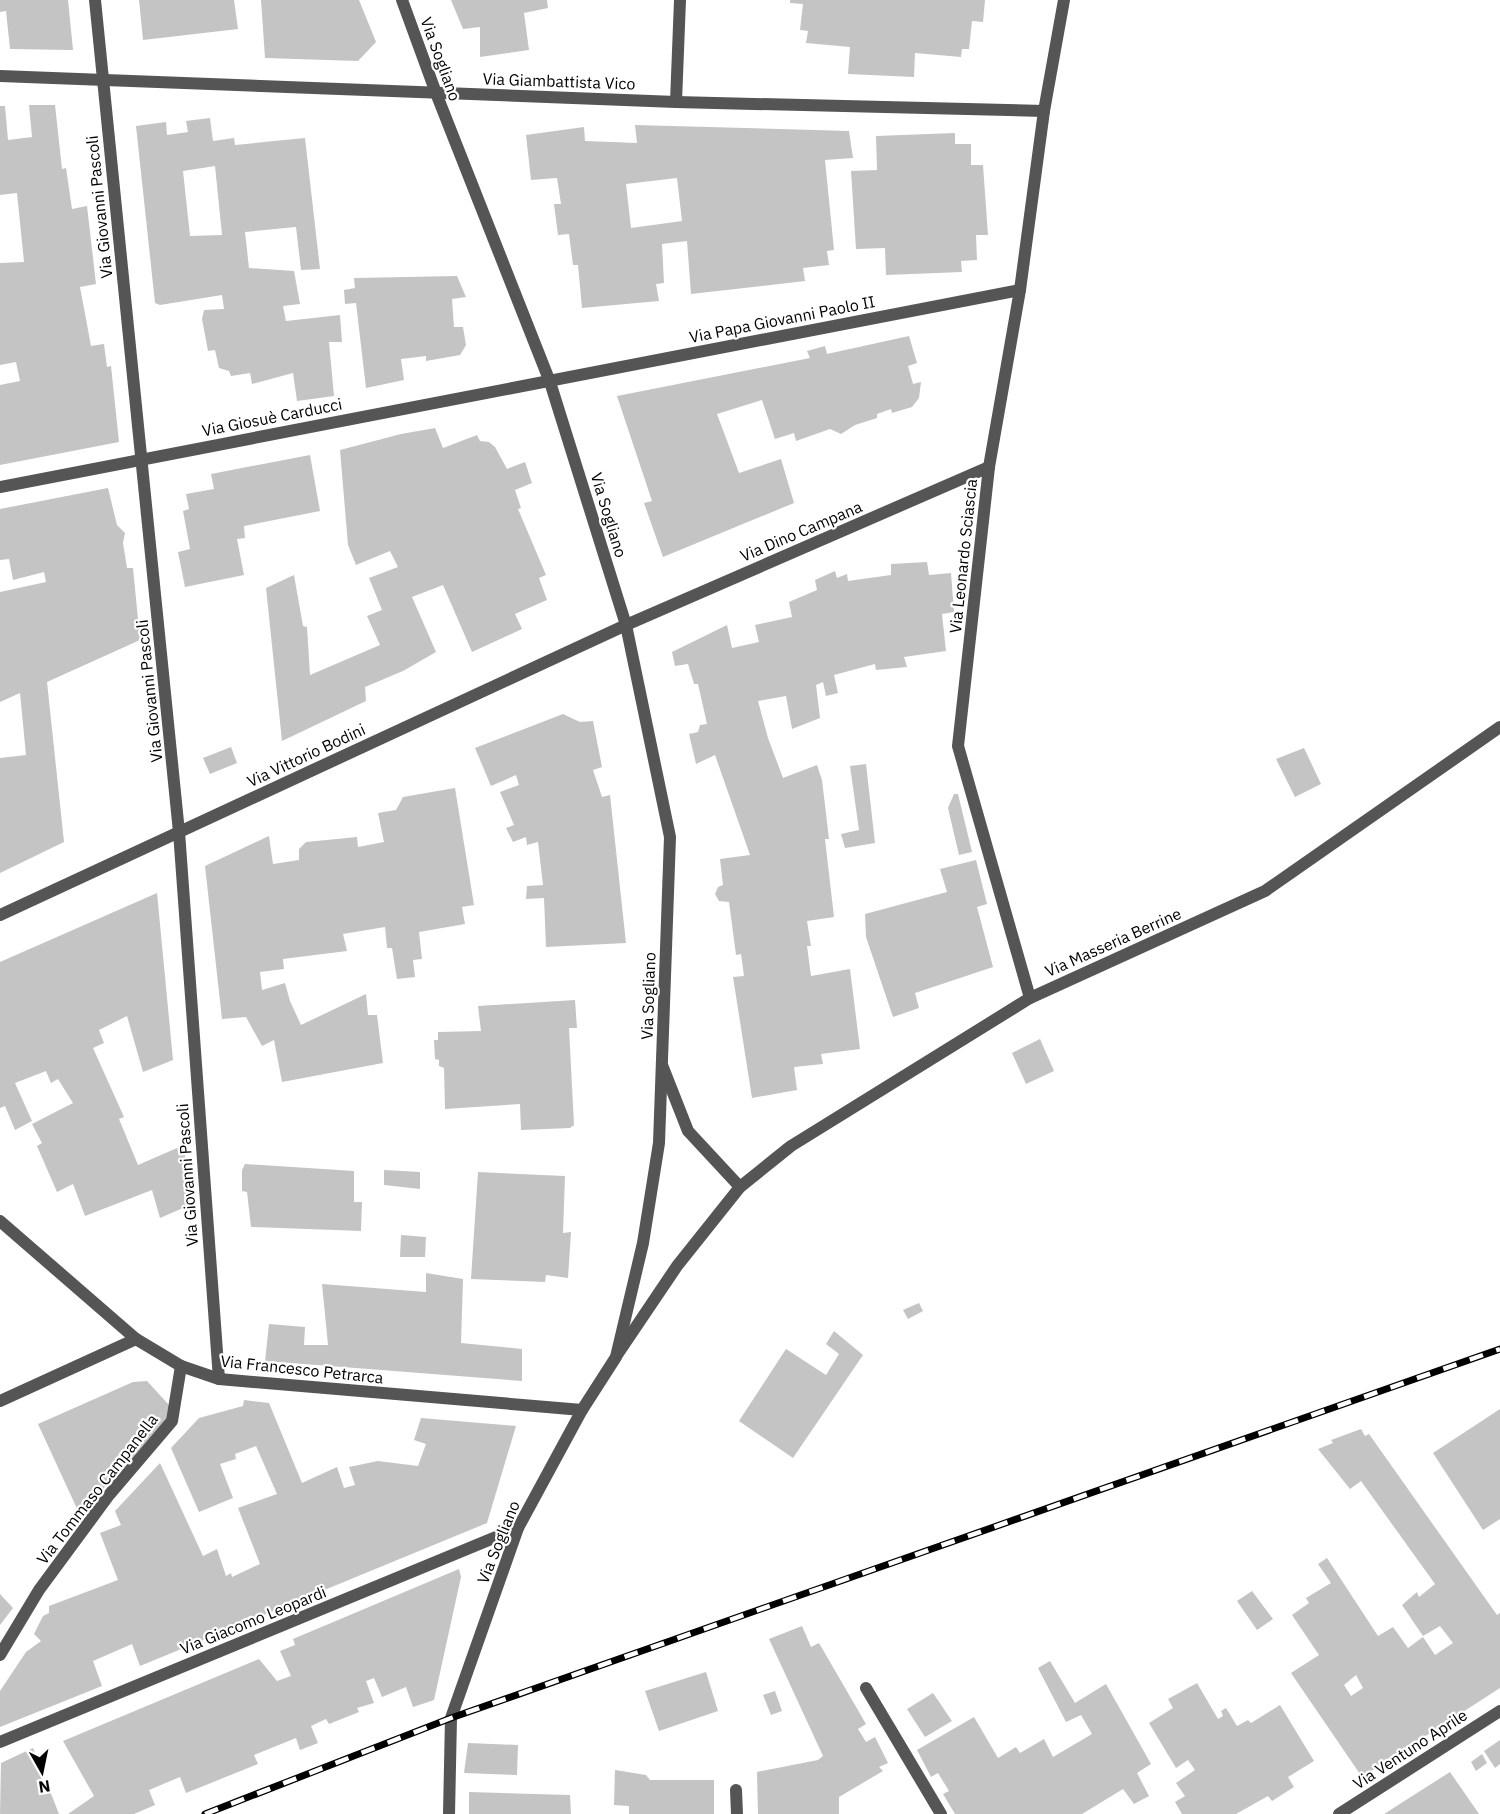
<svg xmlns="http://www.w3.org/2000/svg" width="1500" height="1814" viewBox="0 0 1500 1814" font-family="'IBM Plex Sans',sans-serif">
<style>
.building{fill:#c4c4c4;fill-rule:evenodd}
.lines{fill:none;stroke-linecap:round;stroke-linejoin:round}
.minor{stroke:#555;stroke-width:12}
.tertiary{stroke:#555;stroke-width:12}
.rail-casing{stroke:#000;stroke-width:7}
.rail{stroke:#fff;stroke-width:4.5;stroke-dasharray:14;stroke-linecap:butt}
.labels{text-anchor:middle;stroke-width:4.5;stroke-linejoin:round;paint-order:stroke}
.street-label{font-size:16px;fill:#000;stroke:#fff}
</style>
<rect width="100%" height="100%" fill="#fff"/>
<g class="building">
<polygon points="0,0 68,0 73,50 10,49 6,11 0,12"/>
<polygon points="139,0 234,0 238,29 143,40"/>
<polygon points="261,0 359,0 376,42 358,61 265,58"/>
<polygon points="451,0 547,0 548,8 524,13 529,50 480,57 480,27 463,29"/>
<polygon points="790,0 985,0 983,22 972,21 969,49 962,49 961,57 915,53 914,77 848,74 850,47 806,43 808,31 800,30 803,4 790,3"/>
<polygon points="29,105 55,105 62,169 66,168 72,209 87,206 96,284 80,287 91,346 104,344 107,367 111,366 119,442 0,465 0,385 20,381 16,362 0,365 0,263 24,262 17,193 0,195 0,106 5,106 8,140 32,137"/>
<path d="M210 118 213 141 234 138 235 145 305 138 320 269 301 270 296 227 245 232 249 268 294 271 300 304 283 306 286 321 340 315 342 342H329L334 396 297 401 293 373 252 384 250 373 231 376 229 371 219 368 215 350 208 351 202 319 204 310 224 309 222 295 160 305 155 303 136 126 166 122 167 135 188 132 186 121ZM215 166 222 235 190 236 183 171Z"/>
<path d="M635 125 849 131 853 158 825 160 834 250 827 251 829 265 803 268 805 281 691 294 687 241 662 244 664 283 656 284 659 301 582 308 578 265H573L569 234 558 235 554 204H561L557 178 531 180 526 135 584 127 585 141 637 143ZM677 178 682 221 631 228 626 184Z"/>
<polygon points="955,133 955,144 971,144 971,165 983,165 988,235 976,235 977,260 961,261 962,272 886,275 885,248 856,249 851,171 877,170 876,136"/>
<polygon points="457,276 466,297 452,299 454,327 463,327 466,345 460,355 426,361 426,356 401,359 404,380 366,388 356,303 345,304 344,290 355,288 354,278"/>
<polygon points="909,336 917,363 908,366 913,384 921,382 919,398 912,407 892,413 891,409 877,414 877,418 855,425 841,434 830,429 796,441 794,433 775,439 762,400 717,414 739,473 781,459 794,503 663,557 644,503 652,501 617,396 810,358 807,351 825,346 827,354"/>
<polygon points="435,428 443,448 477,435 480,441 489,442 495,447 507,469 525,462 532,483 515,490 521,508 518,509 546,575 539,578 547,600 515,614 522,629 472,652 443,585 412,597 436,652 403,671 365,687 366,701 282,741 266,588 294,575 303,626 307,627 310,675 380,645 367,616 382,610 369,578 398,567 390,551 356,565 348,545 340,450 401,434"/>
<polygon points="310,455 320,511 244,526 245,538 237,539 244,575 185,587 178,552 190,549 183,511 189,509 186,494 214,489 211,474"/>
<polygon points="108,488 117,525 125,533 123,543 127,568 133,568 140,640 47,682 64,842 0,873 0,758 26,755 20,693 0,702 0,592 46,582 44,572 13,580 9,559 0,560 0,509"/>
<polygon points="927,562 929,575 951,573 954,612 942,614 946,651 904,657 907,667 876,670 875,664 834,675 838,693 826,696 823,682 816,685 820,718 792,729 786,696 758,701 768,738 783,778 817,765 822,780 829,839 825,839 834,917 807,921 811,946 807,946 811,976 850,969 860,1049 821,1054 823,1064 794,1067 797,1090 752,1098 733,977 744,976 741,954 736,955 729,902 719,901 715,894 718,887 723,885 720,859 750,855 715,755 696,764 689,734 698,732 700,725 707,724 698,684 694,684 688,664 675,666 672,652 727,625 732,648 759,642 755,625 792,617 789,602 817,590 815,580 835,571 837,578 847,574 848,581 891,575 891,564"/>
<polygon points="563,714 580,722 593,721 602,767 593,770 602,797 610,795 626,943 546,947 544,898 526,899 527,886 543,885 538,842 527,845 526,837 513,842 506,828 514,825 500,792 519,785 516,775 491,786 475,748"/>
<polygon points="231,747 237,763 210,774 203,758"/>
<polygon points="1304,748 1321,784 1295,797 1276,759"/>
<polygon points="866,764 875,843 845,848 841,834 859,830 850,766"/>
<polygon points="455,788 474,905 462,907 465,924 419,932 422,959 413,960 415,977 397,979 392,948 387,948 385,927 343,934 347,951 283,959 284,969 260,972 262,990 285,983 290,1001 301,1025 366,994 368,1015 377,1015 383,1063 282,1082 274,1040 262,1046 246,1017 222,1019 205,866 269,836 273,864 299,860 299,849 306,842 357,837 358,847 384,842 378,813 396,810 403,797"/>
<polygon points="954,794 958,794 972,852 959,855 948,808"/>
<polygon points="976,860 987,904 977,907 993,967 915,993 919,1008 893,1017 866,937 865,914 947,892 940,869"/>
<polygon points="157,893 173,1060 143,1072 127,1016 99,1030 104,1043 93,1048 124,1117 119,1119 138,1165 184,1145 190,1205 160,1218 152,1190 85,1216 73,1184 57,1192 37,1146 42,1143 32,1124 73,1103 58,1079 51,1083 46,1071 15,1083 32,1121 15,1130 5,1106 0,1108 0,962"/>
<polygon points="575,1000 577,1028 569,1028 574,1125 570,1128 521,1130 520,1104 445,1109 444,1068 439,1066 439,1060 435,1059 434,1040 438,1040 438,1032 481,1031 478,1006"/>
<polygon points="1040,1039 1054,1071 1026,1084 1012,1053"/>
<polygon points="245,1164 354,1171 354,1202 362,1202 361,1231 251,1227 247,1192 242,1191 242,1170"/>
<polygon points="384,1170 420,1172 420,1189 384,1185"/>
<polygon points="478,1172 565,1176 563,1233 571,1232 568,1278 546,1275 545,1282 471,1279"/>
<polygon points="401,1235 426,1237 425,1257 400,1257"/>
<polygon points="426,1273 463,1279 461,1343 522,1349 522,1381 265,1361 269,1324 305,1327 304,1345 328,1345 322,1284 426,1292"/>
<polygon points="919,1303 923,1311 908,1319 903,1310"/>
<polygon points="834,1331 863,1355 793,1458 739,1421 786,1349 826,1375 839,1354 826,1344"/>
<polygon points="147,1381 169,1405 168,1423 79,1513 38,1424 133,1382"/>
<polygon points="244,1400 269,1403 302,1483 337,1467 344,1488 355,1485 349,1467 378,1461 418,1466 426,1444 414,1440 421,1418 516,1426 487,1523 140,1666 132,1644 93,1661 102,1686 0,1727 0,1691 26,1652 41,1641 34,1634 43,1616 49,1613 49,1606 118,1580 100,1533 121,1525 115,1511 160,1463 203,1556 217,1549 226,1576 231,1573 232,1577 260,1564 238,1508 277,1494 256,1446 235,1454 236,1459 220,1464 233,1498 199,1512 171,1448 199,1418 243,1406"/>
<polygon points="1500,1409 1500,1519 1483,1530 1433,1453"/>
<path d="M1361 1429 1365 1436 1369 1434 1497 1615 1500 1613V1688L1362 1777 1291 1673 1319 1655 1292 1615 1309 1603 1306 1598 1331 1583 1318 1564 1327 1558 1378 1636 1393 1627 1408 1648 1423 1637 1435 1655 1453 1643 1440 1626 1423 1636 1402 1605 1417 1592 1419 1597 1435 1584 1361 1481 1350 1489 1318 1449 1333 1443 1331 1440ZM1356 1675 1363 1688 1351 1696 1344 1685Z"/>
<polygon points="459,1569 461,1577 434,1700 413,1707 406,1687 382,1697 374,1678 366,1681 374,1703 357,1708 359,1712 329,1724 326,1719 311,1726 318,1743 300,1750 296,1738 254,1755 258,1764 186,1793 180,1777 149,1790 155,1805 134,1814 68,1814 94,1796 63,1741 259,1659 277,1681 291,1676 280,1651 295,1645 293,1639"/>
<polygon points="1252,1591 1273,1619 1257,1630 1237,1601"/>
<polygon points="0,1594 13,1608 0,1625"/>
<polygon points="802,1626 811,1647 819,1643 866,1724 858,1729 866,1742 875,1737 888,1763 879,1767 883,1771 839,1797 839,1814 758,1814 757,1772 818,1760 823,1756 769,1639"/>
<polygon points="1050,1661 1075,1703 1106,1684 1151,1764 1137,1773 1149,1796 1134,1804 1123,1789 1082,1814 955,1814 943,1794 949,1791 938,1773 931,1777 917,1750 974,1717 998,1758 1016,1747 1020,1753 1044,1739 1053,1757 1092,1734 1081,1715 1066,1722 1038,1668"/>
<polygon points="706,1672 718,1711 659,1731 645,1691"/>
<polygon points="1197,1683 1218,1719 1223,1716 1221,1711 1226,1708 1237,1726 1248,1720 1251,1723 1280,1705 1314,1761 1288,1777 1294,1787 1272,1801 1268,1796 1236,1814 1182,1814 1175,1802 1185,1796 1176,1783 1195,1770 1188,1760 1176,1768 1149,1723 1173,1708 1168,1699"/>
<polygon points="775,1691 782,1711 771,1715 763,1695"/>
<polygon points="933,1693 952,1721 925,1737 907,1709"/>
<polygon points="1500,1740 1500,1764 1495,1768 1484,1751"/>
<polygon points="468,1743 518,1745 517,1775 464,1773"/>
<polygon points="33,1748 59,1814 0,1814 1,1763"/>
<polygon points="1482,1754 1487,1763 1476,1771 1471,1762"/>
<polygon points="615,1770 646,1775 650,1780 714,1780 714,1814 629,1814 629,1806 614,1805"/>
<polygon points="1450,1772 1479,1814 1384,1814"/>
<polygon points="469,1792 570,1795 571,1814 469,1814"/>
</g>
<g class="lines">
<g class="minor">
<polyline points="95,0 179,832 219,1379"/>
<polyline points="0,76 676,102 1044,111"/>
<polyline points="676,102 680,0"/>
<polyline points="0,487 1020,290"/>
<polyline points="0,915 626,625 989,467"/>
<polyline points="1030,998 958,746 989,467 1020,290 1044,111 1064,0"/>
<polyline points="662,1065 688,1131 740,1187"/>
<polyline points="0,1221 136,1339 181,1366 219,1379 582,1410"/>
<polyline points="617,1355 677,1266 740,1187 791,1146 1030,998 1265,891 1500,727"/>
<polyline points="0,1401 136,1339"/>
<polyline points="0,1655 39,1590 109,1495 172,1421 181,1366"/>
<polyline points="866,1688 941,1814"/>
<polyline points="0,1742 518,1528"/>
<polyline points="736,1790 737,1814"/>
<polyline points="1339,1814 1500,1711"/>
</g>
<polyline class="tertiary" points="402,0 436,93 550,382 626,625 670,837 659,1143 643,1243 616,1357 582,1410 518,1528 451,1718 449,1814"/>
<defs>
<polyline id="rail" points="205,1814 451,1718 1500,1349"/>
</defs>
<use href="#rail" class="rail-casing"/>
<use href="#rail" class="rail"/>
</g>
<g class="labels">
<g class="street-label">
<text transform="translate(441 59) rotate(70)" y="6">Via Sogliano</text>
<text transform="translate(559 81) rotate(2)" y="6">Via Giambattista Vico</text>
<text transform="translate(99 207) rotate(-96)" y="6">Via Giovanni Pascoli</text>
<text transform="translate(782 319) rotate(-11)" y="6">Via Papa Giovanni Paolo II</text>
<text transform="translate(272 417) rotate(-11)" y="6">Via Giosuè Carducci</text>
<text transform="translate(609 515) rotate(73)" y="6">Via Sogliano</text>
<text transform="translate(801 531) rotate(-23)" y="6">Via Dino Campana</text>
<text transform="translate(963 556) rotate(-84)" y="6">Via Leonardo Sciascia</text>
<text transform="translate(149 691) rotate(-96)" y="6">Via Giovanni Pascoli</text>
<text transform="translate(306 755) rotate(-25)" y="6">Via Vittorio Bodini</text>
<text transform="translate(1113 942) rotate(-24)" y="6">Via Masseria Berrine</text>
<text transform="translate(648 996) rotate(-88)" y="6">Via Sogliano</text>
<text transform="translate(187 1175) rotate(-94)" y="6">Via Giovanni Pascoli</text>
<text transform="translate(302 1369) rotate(6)" y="6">Via Francesco Petrarca</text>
<text transform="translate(97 1489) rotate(-52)" y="6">Via Tommaso Campanella</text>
<text transform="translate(498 1542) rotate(-68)" y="6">Via Sogliano</text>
<text transform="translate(253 1620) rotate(-22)" y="6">Via Giacomo Leopardi</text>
<text transform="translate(1410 1749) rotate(-33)" y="6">Via Ventuno Aprile</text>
</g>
</g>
<g transform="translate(42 1772) rotate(171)" stroke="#ffffff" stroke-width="4.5" paint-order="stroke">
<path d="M0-4.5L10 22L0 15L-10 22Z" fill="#000000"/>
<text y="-9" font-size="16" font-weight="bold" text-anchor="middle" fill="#000000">N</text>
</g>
</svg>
